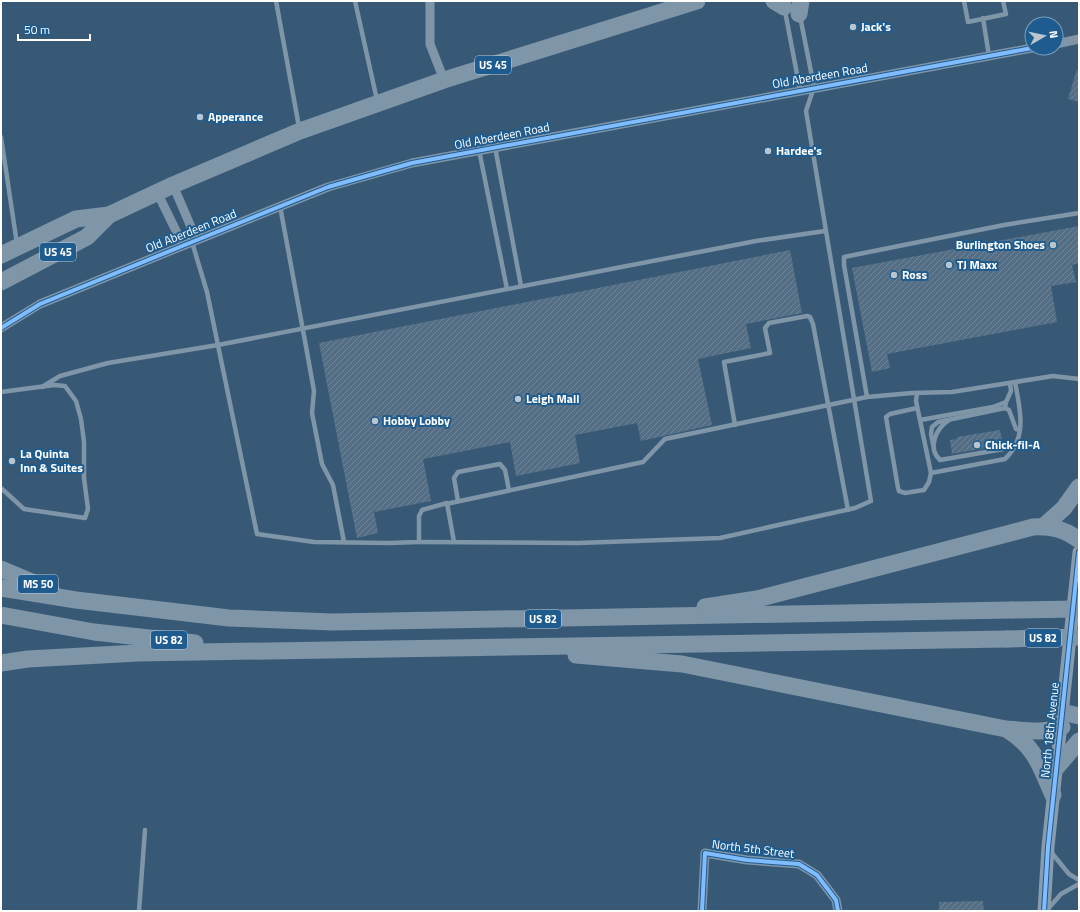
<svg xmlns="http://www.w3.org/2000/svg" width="1080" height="912" viewBox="0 0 1080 912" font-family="'Titillium Web',sans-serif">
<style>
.building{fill:url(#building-hatch)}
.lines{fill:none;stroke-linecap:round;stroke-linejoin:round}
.lane{stroke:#7f95a8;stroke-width:4.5}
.street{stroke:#7f95a8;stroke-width:9}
.secondary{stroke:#889cad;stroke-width:13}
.highway{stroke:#7f95a8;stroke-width:17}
.highway-bridge{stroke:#7f95a8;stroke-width:17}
.cycleway-casing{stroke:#1e5c8f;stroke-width:6}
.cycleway{stroke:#80bcff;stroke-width:4}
.poi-dot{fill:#b9c5cf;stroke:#1e5c8f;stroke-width:1.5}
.labels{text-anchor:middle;stroke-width:4;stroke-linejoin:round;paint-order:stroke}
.shield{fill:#1e5c8f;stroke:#bccedd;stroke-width:1}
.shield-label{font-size:11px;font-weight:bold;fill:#fff}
.poi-label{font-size:12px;font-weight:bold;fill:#fff;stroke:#1e5c8f;text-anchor:start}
.street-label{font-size:12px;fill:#fff;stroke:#1e5c8f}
</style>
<defs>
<pattern id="building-hatch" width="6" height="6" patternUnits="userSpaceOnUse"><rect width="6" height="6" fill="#546f85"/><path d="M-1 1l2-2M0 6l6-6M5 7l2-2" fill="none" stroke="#6e8597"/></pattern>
</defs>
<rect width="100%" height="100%" fill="#385975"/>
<g class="building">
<polygon points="1077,69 1079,70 1079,102 1068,99"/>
<polygon points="1079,226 1079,263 1072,265 1076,282 1051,286 1057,322 887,354 890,368 872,372 852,268"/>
<polygon points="790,250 802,313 746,324 751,348 698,359 712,425 641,441 637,423 575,435 580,463 516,476 510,442 423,459 431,501 374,512 378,533 357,538 319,343"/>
<polygon points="1000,430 1003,445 952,454 950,440 957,439 957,437"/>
<polygon points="983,901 984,911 939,911 939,902"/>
</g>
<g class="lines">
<g class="lane">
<polyline points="276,1 299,127"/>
<polyline points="355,1 377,100"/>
<polyline points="964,1 968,22 1006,14 1003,1"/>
<polyline points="785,11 800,90"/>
<polyline points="983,18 989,56"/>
<polyline points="1,137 17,244"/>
<polyline points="495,147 521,286"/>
<polyline points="479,150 507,289"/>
<polyline points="280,206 307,352 314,391 312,413 322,464 333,485 344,542"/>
<polyline points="1079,213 1004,225 844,257 844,265 867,397 912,393 952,392 1053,376 1079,379"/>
<polyline points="192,242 207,292 257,534 314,542 389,543 419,542 419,516 422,510 447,503 454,542"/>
<polyline points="42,387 60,376 108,363 218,345 756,241 825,231"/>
<polyline points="1,392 54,385 65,386 76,401 81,419 84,442 84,478 88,509 85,518 24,509 1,488"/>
<polyline points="917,393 916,401 931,473 929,482 924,490 905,493 899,491 898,488 886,417 890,414 917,408"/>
<polyline points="1005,408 1009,410 1016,429 1020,430"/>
<polyline points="920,420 993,407 1006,402 1011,391 1010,383"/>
<path d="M949 420C936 428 927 448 940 460L1015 447"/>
<polyline points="735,425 724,362 770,353 765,328 769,323 807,316 810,317 813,324 848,510"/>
<polyline points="933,444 931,434 932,427 938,422 1005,408 1006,402"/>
<path d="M931 473 1005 459C1028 438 1020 409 1015 382"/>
<polyline points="458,501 454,478 458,472 500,464 505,470 509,490"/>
<polyline points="446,504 643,462 665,439 867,397"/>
<polyline points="419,542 578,543 720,538 855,508 871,501 806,111 814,87 800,16"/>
<polyline points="1051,852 1069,874 1079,880"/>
<polyline points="1047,910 1061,894 1079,884"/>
<polyline points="139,911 145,830"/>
</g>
<g class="street">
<polyline points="430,1 430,44 444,80"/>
<polyline points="1056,44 1079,39"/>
<polyline points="157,192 179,237 192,242 194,234 173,185"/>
<polyline points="1,328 40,304 192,242 328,187 412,163 1032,48"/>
<polyline points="702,911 705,853 747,860 799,864 817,875 836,900 838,911"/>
</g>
<polyline class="secondary" points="1044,911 1048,847 1079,552"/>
<g class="highway">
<polyline points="774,1 784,7"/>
<polyline points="799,14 801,1"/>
<polyline points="1,255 76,219 109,215 173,185 300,131 444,80 697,1"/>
<polyline points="1,282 87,237 109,215"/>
<polyline points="1044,526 1064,508 1079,487"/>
<polyline points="1,569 51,590"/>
<polyline points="1,588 76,600 229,618 333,622 1011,610"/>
<path d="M705 607 757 599 1033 527C1052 526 1064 529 1079 540"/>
<polyline points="1,615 94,632 195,643"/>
<path d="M576 655 682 664 1006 729C1024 730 1044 734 1062 727"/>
<polyline points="1,663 28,659 138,653 1007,639"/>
<polyline points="1062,712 1079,716"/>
<path d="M1008 730C1036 748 1040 766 1053 795"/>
<polyline points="1056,768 1079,741"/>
</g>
<g class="highway-bridge">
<polyline points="1011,610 1079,609"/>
<polyline points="1007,639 1079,637"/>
</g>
<defs>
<g id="cycleway">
<polyline points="1,328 40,304 192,242 328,187 412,163 1032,48"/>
<polyline points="702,911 705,853 747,860 799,864 817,875 836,900 838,911"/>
<polyline points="1044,911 1048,847 1079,552"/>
</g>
</defs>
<use href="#cycleway" class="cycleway-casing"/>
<use href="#cycleway" class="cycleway"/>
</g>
<g class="poi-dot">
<circle cx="853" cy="27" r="4"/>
<circle cx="200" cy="117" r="4"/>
<circle cx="768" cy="151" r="4"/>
<circle cx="1053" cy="245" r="4"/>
<circle cx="949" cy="265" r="4"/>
<circle cx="894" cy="275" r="4"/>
<circle cx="518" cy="399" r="4"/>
<circle cx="375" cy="421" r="4"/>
<circle cx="977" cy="445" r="4"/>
<circle cx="12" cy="461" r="4"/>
</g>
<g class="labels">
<g class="shield">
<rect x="475" y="56" width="36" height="18" rx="3"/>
<rect x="40" y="243" width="36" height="18" rx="3"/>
<rect x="18" y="575" width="40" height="18" rx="3"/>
<rect x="525" y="610" width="36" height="18" rx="3"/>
<rect x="1025" y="629" width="36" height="18" rx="3"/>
<rect x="151" y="631" width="36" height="18" rx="3"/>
</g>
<g class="shield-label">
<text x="493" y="69">US 45</text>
<text x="58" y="256">US 45</text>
<text x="38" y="588">MS 50</text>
<text x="543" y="623">US 82</text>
<text x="1043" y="642">US 82</text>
<text x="169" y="644">US 82</text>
</g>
<g class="poi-label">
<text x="861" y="31">Jack's</text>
<text x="208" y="121">Apperance</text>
<text x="776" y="155">Hardee's</text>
<text x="1045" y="249" text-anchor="end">Burlington Shoes</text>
<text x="957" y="269">TJ Maxx</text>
<text x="902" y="279">Ross</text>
<text x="526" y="403">Leigh Mall</text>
<text x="383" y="425">Hobby Lobby</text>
<text x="985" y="449">Chick-fil-A</text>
<text x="20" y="458">La Quinta<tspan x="20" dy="14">Inn &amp; Suites</tspan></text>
</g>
<g class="street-label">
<text transform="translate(820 76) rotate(-10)" y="4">Old Aberdeen Road</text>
<text transform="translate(502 136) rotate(-11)" y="4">Old Aberdeen Road</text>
<text transform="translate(191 231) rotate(-22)" y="4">Old Aberdeen Road</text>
<text transform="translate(1050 730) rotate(-84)" y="4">North 18th Avenue</text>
<text transform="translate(753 849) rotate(7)" y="4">North 5th Street</text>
</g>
</g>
<rect width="1080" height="912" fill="none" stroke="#ffffff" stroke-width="4"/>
<g transform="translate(1044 36) rotate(81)"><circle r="19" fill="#1e5c8f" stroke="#789dbc"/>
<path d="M0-3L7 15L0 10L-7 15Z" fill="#b9c5cf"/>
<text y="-6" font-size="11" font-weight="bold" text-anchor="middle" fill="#ffffff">N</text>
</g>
<path d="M18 34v6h72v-6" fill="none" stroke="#ffffff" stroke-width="2"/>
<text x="24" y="34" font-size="12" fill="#ffffff" stroke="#1e5c8f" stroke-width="3" paint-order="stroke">50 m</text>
</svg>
